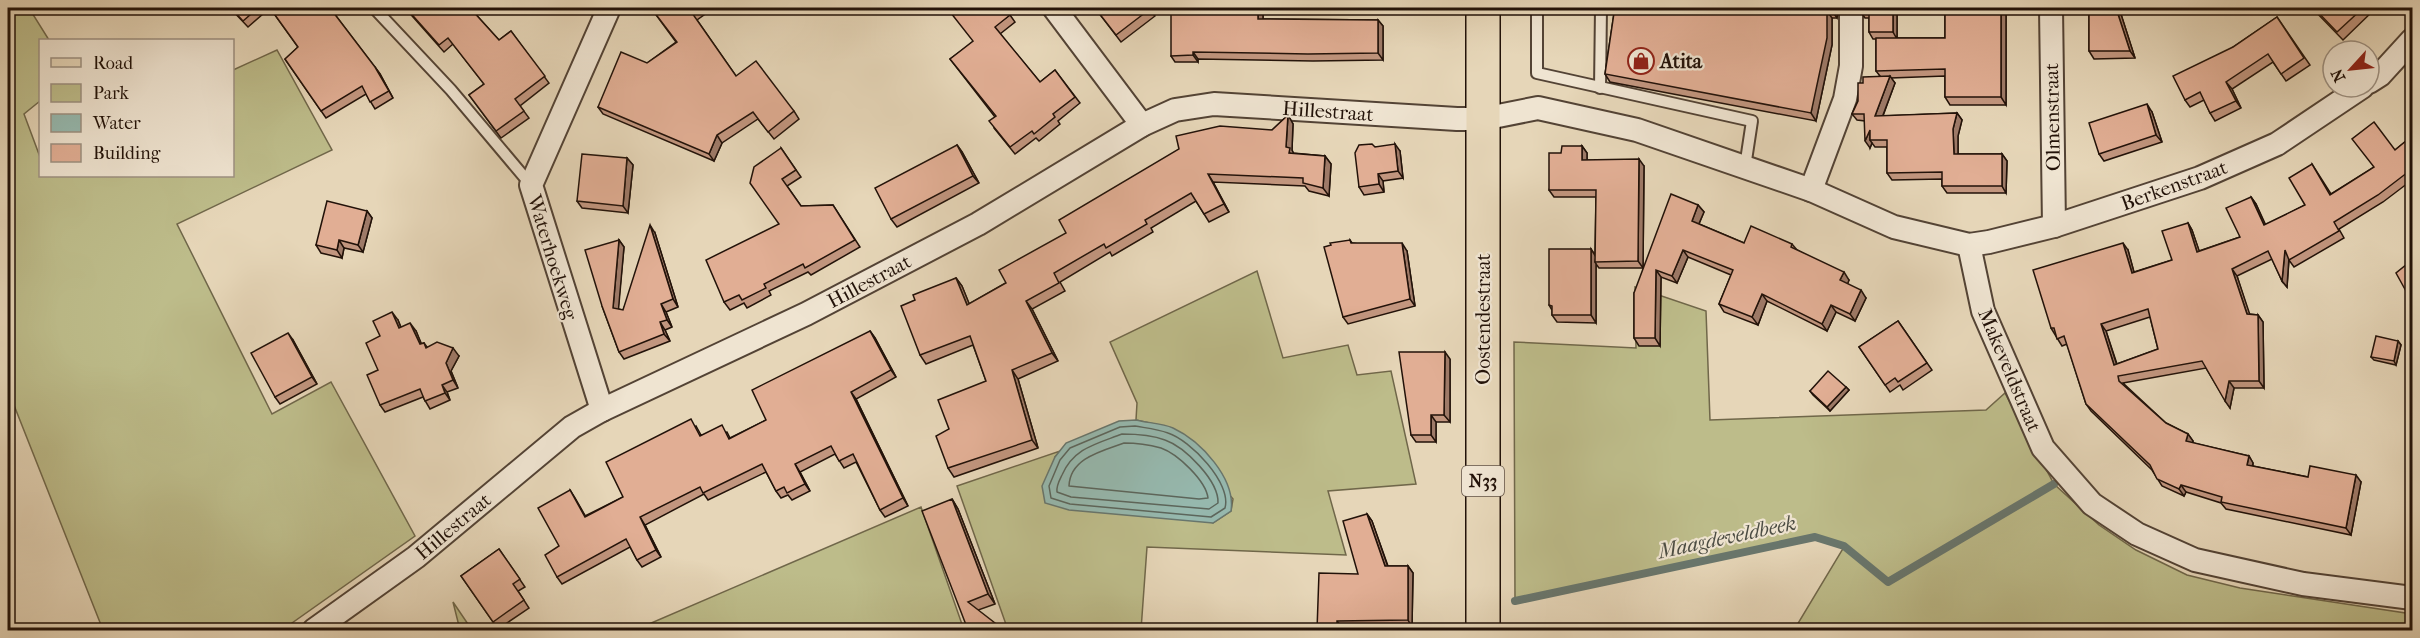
<svg xmlns="http://www.w3.org/2000/svg" width="2420" height="638" viewBox="0 0 2420 638" font-family="'IM FELL French Canon',serif">
<style>
.green{fill:#bdbc8a;stroke:#70674a;stroke-width:1.5}
.water{fill:#96b9af;stroke:#68766d;stroke-width:1.5}
.lines{fill:none;stroke-linecap:round;stroke-linejoin:round}
.shore{stroke:#5c665c;stroke-width:1.5}
.stream{stroke:#68766d;stroke-width:8}
.lane-casing{stroke:#534335;stroke-width:14}
.street-casing{stroke:#534335;stroke-width:26}
.primary-casing{stroke:#221209;stroke-width:36}
.lane{stroke:#efe4d1;stroke-width:10}
.street{stroke:#efe4d1;stroke-width:22}
.primary{stroke:#e6d6b8;stroke-width:33}
.wall{fill:#c2967f;stroke:#221209;stroke-width:1.5;fill-rule:evenodd}
.shaded-wall{fill:#9e7a68;stroke:#221209;stroke-width:1.5}
.building{fill:#e1ae94;stroke:#221209;stroke-width:1.5;fill-rule:evenodd}
.labels{text-anchor:middle;stroke-width:4.5;stroke-linejoin:round;paint-order:stroke}
.shield{fill:#efe4d1;stroke:#605145;stroke-width:1.5}
.shield-label{font-size:18px;font-weight:bold;fill:#221209}
.poi-label{font-size:20px;font-weight:bold;fill:#221209;stroke:#efe4d1;text-anchor:start}
.street-label{font-size:20px;fill:#221209;stroke:#efe4d1}
.water-label{font-size:21px;font-style:italic;fill:#4b4c43;stroke:#efe4d1}
</style>
<rect width="100%" height="100%" fill="#e6d6b8"/>
<filter id="stains"><feTurbulence type="fractalNoise" baseFrequency=".00333" numOctaves="4"/><feColorMatrix values="0 0 0 0 .2 0 0 0 0 .09 0 0 0 0 .02 0 0 0 .5 -.17"/></filter>
<radialGradient id="worn" r=".72"><stop offset=".6" stop-color="#630" stop-opacity="0"/><stop offset="1" stop-color="#630" stop-opacity=".3"/></radialGradient>
<g class="green">
<polygon points="8,8 29,8 49,40 40,40 40,101 24,114 40,157 40,176 232,176 233,70 277,50 332,150 177,224 272,414 331,382 415,536 282,630 103,630 8,390"/>
<polygon points="1257,271 1283,358 1348,345 1357,375 1391,371 1416,484 1328,491 1346,555 1147,547 1141,630 1008,630 957,486 1060,451 1055,457 1213,523 1231,511 1233,499 1172,428 1136,420 1137,403 1110,342"/>
<polygon points="1635,287 1706,311 1710,420 1986,410 2005,393 2054,484 2099,525 2136,550 2187,575 2240,588 2412,614 2412,630 1794,630 1844,547 1815,537 1515,601 1514,342 1636,348"/>
<polygon points="921,507 964,630 635,630"/>
<polygon points="453,602 472,630 460,630"/>
</g>
<path class="water" d="M1136 420C1147 423 1162 423 1173 428 1201 441 1236 479 1231 511L1213 523 1069 510 1045 503 1042 486 1055 457 1066 443 1119 421Z"/>
<g class="lines">
<g class="shore">
<path d="M1135 426C1146 428 1157 429 1168 433 1190 440 1232 483 1225 508L1211 517 1070 504 1051 498 1049 486 1060 460 1070 448 1120 427Z"/>
<path d="M1122 434C1136 434 1152 435 1165 440 1185 447 1219 481 1218 503L1209 509 1071 497 1057 492C1056 486 1059 481 1062 475 1074 448 1096 444 1122 434Z"/>
<path d="M1124 443C1136 443 1150 445 1161 448 1178 454 1206 481 1208 498L1199 499 1069 486C1070 458 1102 451 1124 443Z"/>
</g>
<polyline class="stream" points="1515,601 1815,537 1844,546 1888,582 2054,484"/>
<defs>
<g id="lane">
<polyline points="374,8 451,90 531,185"/>
<polyline points="1537,8 1537,73 1752,121 1745,167"/>
<polyline points="1600,88 1601,8"/>
</g>
<g id="street">
<polyline points="1054,8 1142,125"/>
<polyline points="2051,8 2054,226"/>
<polyline points="2369,82 2380,75 2412,40"/>
<polyline points="1811,190 1845,99 1851,66 1851,8"/>
<polyline points="1969,245 1983,311 2043,448 2092,504 2137,534 2195,560 2303,584 2412,598"/>
<polyline points="602,410 531,185 609,8"/>
<polyline points="314,630 416,557 572,427 602,410 806,314 978,224 1142,125 1175,110 1214,104 1457,119 1483,119 1538,108 1637,130 1811,190 1894,227 1969,245 1989,242 2054,226 2200,178 2277,144 2362,87"/>
</g>
<polyline id="primary" points="1483,630 1483,8"/>
</defs>
<use href="#lane" class="lane-casing"/>
<use href="#street" class="street-casing"/>
<use href="#primary" class="primary-casing"/>
<use href="#lane" class="lane"/>
<use href="#street" class="street"/>
<use href="#primary" class="primary"/>
</g>
<g class="wall">
<polygon points="230,8 330,8 380,74 393,98 375,109 366,94 326,118 285,59 298,47 270,8 248,27"/>
<polygon points="405,8 470,8 499,40 511,31 549,83 520,106 529,118 501,138 469,95 484,84 453,44 444,52"/>
<polygon points="651,8 714,8 697,20 736,76 794,111 799,119 774,139 758,119 722,143 714,161 603,114 598,107 647,63 676,42"/>
<polygon points="1095,8 1148,8 1155,16 1121,42"/>
<polygon points="1209,8 1263,8 1263,19 1378,20 1383,26 1383,60 1313,61 1198,59 1198,62 1175,62 1171,56 1209,14"/>
<polygon points="1614,8 1838,8 1837,18 1832,18 1832,45 1816,121 1610,82 1605,74 1614,13"/>
<polygon points="1897,8 1897,38 1945,38 1945,8 2006,8 2006,105 1950,105 1945,97 1945,76 1891,78 1895,83 1883,116 1957,113 1962,120 1958,136 1958,154 2002,154 2007,161 2006,193 1947,193 1942,186 1942,179 1892,180 1887,173 1887,147 1875,147 1872,143 1870,148 1865,121 1857,120 1852,114 1858,101 1863,83 1880,76 1876,71 1876,39 1873,39 1869,32 1869,18 1865,18 1861,12"/>
<polygon points="2089,8 2119,8 2135,58 2094,59 2089,51"/>
<polygon points="2312,8 2376,8 2343,40"/>
<polygon points="1010,15 1015,22 1000,34 1040,82 1055,70 1080,103 1058,121 1060,124 1039,141 1036,138 1015,154 994,128 995,117 950,59"/>
<polygon points="2277,17 2310,65 2286,81 2273,62 2232,89 2241,108 2215,121 2210,113 2204,100 2190,107 2185,100 2233,47"/>
<polygon points="2152,112 2162,142 2104,161 2099,154"/>
<polygon points="1288,115 1293,124 1292,150 1293,153 1325,156 1331,164 1329,196 1309,191 1305,186 1213,182 1229,212 1209,222 1196,201 1151,228 1153,232 1112,256 1110,252 1060,282 1065,291 1032,309 1058,361 1018,379 1038,448 954,477 948,468 949,429 986,381 973,345 926,364 920,355 915,300 956,278 962,286 969,304 1272,130"/>
<path d="M2412 136V180L2383 202 2339 229 2344 238 2294 267 2289 260 2287 287 2282 281 2272 259 2237 276 2249 314 2258 315 2263 322 2264 388H2234L2230 408 2206 368 2123 383 2166 423 2188 434 2193 441V443L2249 456 2253 463V466L2308 477 2361 482 2351 535 2226 509 2221 503 2186 492 2184 496 2162 486 2152 470 2091 411 2086 404 2067 344 2062 346 2051 328 2128 250 2134 272 2172 260 2188 223 2192 230 2199 251 2240 237 2251 197 2256 204 2265 225 2305 205 2312 164 2331 194 2373 168ZM2150 317 2158 349 2117 364 2106 331Z"/>
<polygon points="957,145 962,152 979,183 897,227 891,219"/>
<polygon points="1582,146 1587,153 1587,160 1644,166 1643,268 1599,268 1596,264 1596,323 1557,322 1552,315 1552,310 1549,305 1591,249 1595,255 1596,197 1554,197 1549,190 1561,153"/>
<polygon points="1375,147 1400,151 1403,178 1383,181 1384,192 1364,195 1359,187"/>
<polygon points="781,148 801,177 787,186 801,206 833,205 860,247 811,275 808,272 769,291 771,295 747,308 744,303 730,310 724,302 779,224"/>
<polygon points="627,158 633,165 628,213 582,208 577,201"/>
<polygon points="1698,205 1704,212 1699,224 1744,243 1792,244 1797,250 1849,280 1847,284 1866,298 1855,321 1836,312 1827,331 1767,301 1758,325 1724,312 1719,304 1731,275 1688,257 1677,283 1661,277 1660,346 1639,346 1634,338 1634,293"/>
<polygon points="367,211 372,218 363,252 344,248 342,258 321,253 316,245"/>
<polygon points="655,233 678,307 666,312 672,327 665,330 670,341 624,359 619,352 602,306 619,240 624,247 618,309 623,310"/>
<polygon points="1350,240 1352,243 1407,251 1415,306 1348,324 1343,317"/>
<polygon points="398,320 401,327 416,331 421,344 424,343 427,347 459,356 451,371 458,388 447,392 450,400 430,409 423,397 385,412 380,405 378,370 380,336"/>
<polygon points="1898,321 1932,370 1903,390 1900,385 1890,392 1859,347"/>
<polygon points="870,331 875,338 896,377 856,399 908,506 885,517 880,510 856,462 844,468 835,454 800,472 810,491 792,500 788,495 781,498 776,491 766,472 708,500 704,494 645,525 661,557 642,567 637,560 630,547 562,584 557,577 559,546 570,490 585,516 623,497 696,426 701,435 727,432 730,438 766,420"/>
<polygon points="293,340 317,384 280,404 275,397"/>
<polygon points="2398,341 2401,345 2396,365 2374,360 2371,357"/>
<polygon points="1450,359 1450,422 1436,422 1436,442 1416,442 1411,435"/>
<polygon points="1846,387 1849,390 1830,411 1813,395 1810,391"/>
<polygon points="952,499 958,509 995,604 978,610 968,630"/>
<polygon points="1367,514 1372,521 1388,566 1408,566 1413,573 1412,627 1342,627 1317,630 1358,574"/>
<polygon points="499,549 525,587 518,591 529,608 498,629 461,576"/>
</g>
<g class="shaded-wall">
<polygon points="1258,8 1263,8 1263,26 1258,19"/>
<polygon points="1832,8 1838,8 1837,18 1832,11"/>
<polygon points="1893,8 1897,8 1897,39 1893,32"/>
<polygon points="2001,8 2006,8 2006,105 2001,97"/>
<polygon points="2116,8 2119,8 2135,58 2130,51"/>
<polygon points="1827,11 1832,18 1832,45 1816,121 1811,113"/>
<polygon points="1378,20 1383,26 1383,60 1378,53"/>
<polygon points="1193,52 1198,59 1198,62 1193,55"/>
<polygon points="375,67 380,74 393,98 389,91"/>
<polygon points="1890,76 1895,83 1880,123 1875,116"/>
<polygon points="2226,82 2232,89 2241,108 2236,101"/>
<polygon points="2147,104 2152,112 2162,142 2156,135"/>
<polygon points="1957,113 1962,120 1958,136 1958,161 1954,154 1953,129"/>
<polygon points="1288,115 1293,124 1292,150 1295,156 1295,161 1286,147"/>
<polygon points="1870,130 1870,140 1872,143 1870,148 1865,141"/>
<polygon points="717,135 722,143 714,161 709,154"/>
<polygon points="1395,144 1400,151 1403,178 1398,171"/>
<polygon points="957,145 962,152 979,183 973,176"/>
<polygon points="1582,146 1587,153 1587,167 1582,160"/>
<polygon points="2002,154 2007,161 2006,193 2002,186"/>
<polygon points="1325,156 1331,164 1329,196 1323,188"/>
<polygon points="627,158 633,165 628,213 623,206"/>
<polygon points="1639,159 1644,166 1643,268 1638,261"/>
<polygon points="1208,174 1213,182 1229,212 1224,204"/>
<polygon points="1378,174 1383,181 1384,192 1379,184"/>
<polygon points="2251,197 2256,204 2269,232 2264,225"/>
<polygon points="1698,205 1704,212 1697,228 1692,221"/>
<polygon points="367,211 372,218 363,252 358,245"/>
<polygon points="2188,223 2192,230 2202,259 2197,252"/>
<polygon points="650,225 655,233 678,307 673,299"/>
<polygon points="339,240 344,248 342,258 337,250"/>
<polygon points="619,240 624,247 618,315 613,308"/>
<polygon points="1402,243 1407,251 1415,306 1410,299"/>
<polygon points="2123,243 2128,250 2136,280 2132,273"/>
<polygon points="1591,249 1596,257 1595,262 1596,264 1596,323 1591,315"/>
<polygon points="1683,250 1688,257 1677,283 1672,276"/>
<polygon points="2285,250 2289,257 2287,287 2282,281"/>
<polygon points="2232,269 2237,276 2252,321 2247,314"/>
<polygon points="1656,270 1661,277 1660,346 1655,338"/>
<polygon points="1844,272 1849,280 1846,288 1840,280"/>
<polygon points="956,278 962,286 973,313 967,305"/>
<polygon points="1861,290 1866,298 1855,321 1850,314"/>
<polygon points="1762,294 1767,301 1758,325 1752,317"/>
<polygon points="1026,301 1032,309 1058,361 1052,353"/>
<polygon points="661,304 666,312 672,327 667,320"/>
<polygon points="1831,305 1836,312 1827,331 1822,324"/>
<polygon points="392,312 398,320 404,336 399,328"/>
<polygon points="2258,315 2263,322 2264,388 2259,381"/>
<polygon points="660,322 665,330 670,341 664,334"/>
<polygon points="410,323 416,331 425,352 420,344"/>
<polygon points="2101,324 2106,331 2119,372 2114,365"/>
<polygon points="870,331 875,338 896,377 891,370"/>
<polygon points="288,333 293,340 317,384 312,377"/>
<polygon points="2398,341 2401,345 2396,365 2394,361"/>
<polygon points="453,348 459,356 451,371 458,388 453,380 446,363"/>
<polygon points="1445,352 1450,359 1450,422 1444,415"/>
<polygon points="1012,370 1018,379 1038,448 1032,440"/>
<polygon points="2229,381 2234,388 2230,408 2225,401"/>
<polygon points="442,385 447,392 450,400 445,393"/>
<polygon points="1846,387 1849,390 1830,411 1827,407"/>
<polygon points="851,392 856,399 908,506 903,498"/>
<polygon points="1431,415 1436,422 1436,442 1431,435"/>
<polygon points="2188,434 2193,441 2190,448 2186,441"/>
<polygon points="2249,456 2253,463 2251,472 2247,465"/>
<polygon points="795,464 800,472 810,491 805,484"/>
<polygon points="2356,475 2361,482 2351,535 2346,528"/>
<polygon points="2181,485 2186,492 2184,496 2179,489"/>
<polygon points="570,490 575,498 590,524 585,517"/>
<polygon points="952,499 958,509 995,604 988,594"/>
<polygon points="1367,514 1372,521 1390,573 1385,566"/>
<polygon points="640,517 645,525 661,557 656,550"/>
<polygon points="1408,566 1413,573 1412,627 1408,620"/>
<polygon points="1337,621 1342,627 1342,630 1337,630"/>
</g>
<g class="building">
<polygon points="231,8 258,8 243,21"/>
<polygon points="270,8 330,8 375,67 389,91 370,102 362,86 321,111 285,59 298,47"/>
<polygon points="406,8 470,8 499,40 511,31 545,76 515,99 524,111 496,131 469,95 484,84 448,38 439,45"/>
<polygon points="651,8 699,8 692,13 736,76 756,61 794,111 768,132 753,112 717,135 709,154 598,107 621,52 647,63 677,42"/>
<polygon points="947,8 1004,8 1010,15 995,27 1040,82 1055,70 1075,97 1053,114 1055,117 1034,134 1032,131 1010,147 989,121 996,116 950,59 973,41"/>
<polygon points="1095,8 1148,8 1150,9 1116,35"/>
<polygon points="1209,8 1258,8 1258,19 1378,20 1378,53 1308,54 1193,52 1193,55 1171,56 1171,14 1209,14"/>
<polygon points="1614,8 1832,8 1832,11 1827,11 1827,38 1811,113 1605,74 1614,13"/>
<polygon points="1861,8 1893,8 1893,32 1869,32 1869,12 1861,12"/>
<polygon points="1945,8 2001,8 2001,97 1945,97 1945,69 1876,71 1876,38 1945,38"/>
<polygon points="2089,8 2116,8 2130,51 2089,51"/>
<polygon points="2314,8 2363,8 2337,32"/>
<polygon points="2277,17 2304,58 2281,74 2268,54 2226,82 2236,101 2210,113 2200,92 2185,100 2173,76 2233,47"/>
<polygon points="1890,76 1875,116 1957,113 1953,129 1954,154 2002,154 2002,186 1942,186 1942,172 1887,173 1887,140 1870,140 1870,130 1865,141 1864,114 1852,114 1858,101 1858,83 1863,83 1863,77"/>
<polygon points="2147,104 2156,135 2099,154 2089,123"/>
<polygon points="1288,115 1286,147 1290,148 1289,153 1325,156 1323,188 1303,183 1303,178 1208,174 1224,204 1204,214 1191,193 1145,220 1147,224 1106,248 1104,244 1054,273 1059,283 1026,301 1052,353 1012,370 1032,440 948,468 936,436 949,429 938,400 986,381 970,336 920,355 901,306 915,300 913,295 956,278 967,305 1006,283 999,270 1066,233 1059,220 1179,149 1176,136 1220,126 1272,130"/>
<path d="M2374 122 2395 150 2412 136V169L2378 195 2334 222 2339 231 2289 260 2285 250 2282 281 2268 251 2232 269 2247 314 2258 315 2259 381H2229L2225 401 2202 361 2118 376 2119 381 2166 423 2188 434 2186 441 2249 456 2247 465 2308 477 2310 466 2356 475 2346 528 2221 502 2222 497 2181 485 2179 489 2157 479 2150 465 2086 404 2064 336 2057 339 2054 328H2051L2033 270 2123 243 2132 273 2172 260 2162 231 2188 223 2197 252 2240 237 2226 208 2251 197 2264 225 2305 205 2289 178 2312 164 2330 195 2374 167 2352 139ZM2148 309 2158 349 2114 365 2101 324Z"/>
<polygon points="1372,144 1375,147 1395,144 1398,171 1378,174 1379,184 1359,187 1355,153 1359,145"/>
<polygon points="957,145 973,176 891,219 875,188"/>
<polygon points="1562,146 1582,146 1582,160 1639,159 1638,261 1595,262 1596,190 1549,190 1549,153 1561,153"/>
<polygon points="781,148 796,170 782,179 801,206 833,205 855,240 805,268 803,264 764,284 766,288 742,300 739,295 724,302 706,260 779,224 750,183 754,167"/>
<polygon points="582,154 627,158 623,206 577,201"/>
<polygon points="1671,194 1698,205 1692,221 1744,243 1751,226 1792,244 1791,247 1844,272 1840,280 1861,290 1850,314 1831,305 1822,324 1762,294 1752,317 1719,304 1733,270 1683,250 1672,276 1656,270 1655,338 1634,338 1634,293"/>
<polygon points="327,201 367,211 358,245 339,240 337,250 316,245"/>
<polygon points="650,225 673,299 661,304 667,320 660,322 664,334 619,352 602,306 585,250 619,240 613,308 623,310"/>
<polygon points="1350,240 1351,243 1402,243 1410,299 1343,317 1324,247 1331,245 1330,243"/>
<polygon points="1549,249 1591,249 1591,315 1552,315 1552,306 1549,305"/>
<polygon points="2412,260 2412,302 2396,273"/>
<polygon points="392,312 399,328 410,323 420,344 424,343 426,348 437,342 453,348 446,363 453,380 442,385 445,393 425,401 420,389 380,405 367,375 378,370 366,343 380,336 373,321"/>
<polygon points="1898,321 1927,363 1898,382 1895,378 1885,385 1859,347"/>
<polygon points="870,331 891,370 851,392 903,498 880,510 853,454 839,461 831,446 795,464 805,484 787,493 784,487 776,491 762,464 703,493 700,487 640,517 656,550 637,560 626,539 557,577 545,555 559,546 538,508 570,490 585,517 623,497 606,462 691,419 700,436 722,425 729,439 766,420 752,390"/>
<polygon points="288,333 312,377 275,397 251,353"/>
<polygon points="2376,336 2398,341 2394,361 2371,357"/>
<polygon points="1399,352 1445,352 1444,415 1431,415 1431,435 1411,435"/>
<polygon points="1828,371 1846,387 1827,407 1810,391"/>
<polygon points="952,499 988,594 968,602 1004,630 968,630 922,511"/>
<polygon points="1367,514 1385,566 1408,566 1408,620 1337,621 1337,630 1317,630 1319,573 1358,574 1343,521"/>
<polygon points="499,549 520,579 513,584 524,600 493,622 461,576"/>
</g>
<defs>
<symbol id="shop-ring" viewBox="-11 -11 22 22"><circle r="9.5" fill="#efe4d1" stroke="#8f2418" stroke-width="1.5"/><path d="M-5-2.5h2.3a2.7 3.5 0 0 1 5.4 0H5L5.5 6h-11ZM-1.5-2.5h3a1.5 2.3 0 0 0-3 0Z" fill="#8f2418"/></symbol>
</defs>
<g fill-rule="evenodd">
<use href="#shop-ring" x="1626" y="46" width="30" height="30"/>
</g>
<g class="labels">
<rect class="shield" x="1462" y="466" width="42" height="30" rx="4.5"/>
<g class="shield-label">
<text x="1483" y="487">N33</text>
</g>
<g class="poi-label">
<text x="1660" y="68">Atita</text>
</g>
<g class="street-label">
<text transform="translate(1328 111) rotate(4)" y="7">Hillestraat</text>
<text transform="translate(2052 117) rotate(-91)" y="7">Olmenstraat</text>
<text transform="translate(2174 185) rotate(-20)" y="7">Berkenstraat</text>
<text transform="translate(553 257) rotate(73)" y="7">Waterhoekweg</text>
<text transform="translate(869 281) rotate(-28)" y="7">Hillestraat</text>
<text transform="translate(1483 319) rotate(-90)" y="7">Oostendestraat</text>
<text transform="translate(2010 370) rotate(67)" y="7">Makeveldstraat</text>
<text transform="translate(453 526) rotate(-40)" y="7">Hillestraat</text>
</g>
<g class="water-label">
<text transform="translate(1727 537) rotate(-12)" y="7">Maagdeveldbeek</text>
</g>
</g>
<rect width="2420" height="638" fill="none" stroke="#e6d6b8" stroke-width="30"/>
<rect x="9" y="9" width="2402" height="620" fill="none" stroke="#221209" stroke-width="3"/>
<rect x="15" y="15" width="2390" height="608" fill="none" stroke="#221209" stroke-width="1.5"/>
<rect x="39" y="39" width="195" height="138" fill="#efe4d1" stroke="#9d9081" stroke-width="1.5"/>
<rect x="51" y="58" width="30" height="9" fill="#e6d6b8" stroke="#9d9081" stroke-width="1.5"/>
<text x="93" y="69" font-size="18" fill="#221209">Road</text>
<rect x="51" y="84" width="30" height="18" fill="#bdbc8a" stroke="#9d9081" stroke-width="1.5"/>
<text x="93" y="99" font-size="18" fill="#221209">Park</text>
<rect x="51" y="114" width="30" height="18" fill="#96b9af" stroke="#9d9081" stroke-width="1.5"/>
<text x="93" y="129" font-size="18" fill="#221209">Water</text>
<rect x="51" y="144" width="30" height="18" fill="#e1ae94" stroke="#9d9081" stroke-width="1.5"/>
<text x="93" y="159" font-size="18" fill="#221209">Building</text>
<g transform="translate(2351 69) rotate(243)"><circle r="28" fill="#efe4d1" stroke="#9d9081" stroke-width="1.5"/>
<path d="M0-4.5L10 22L0 15L-10 22Z" fill="#8f2418"/>
<text y="-9" font-size="16" font-weight="bold" text-anchor="middle" fill="#221209">N</text>
</g>
<rect width="100%" height="100%" filter="url(#stains)"/>
<rect width="100%" height="100%" fill="url(#worn)"/>
</svg>
